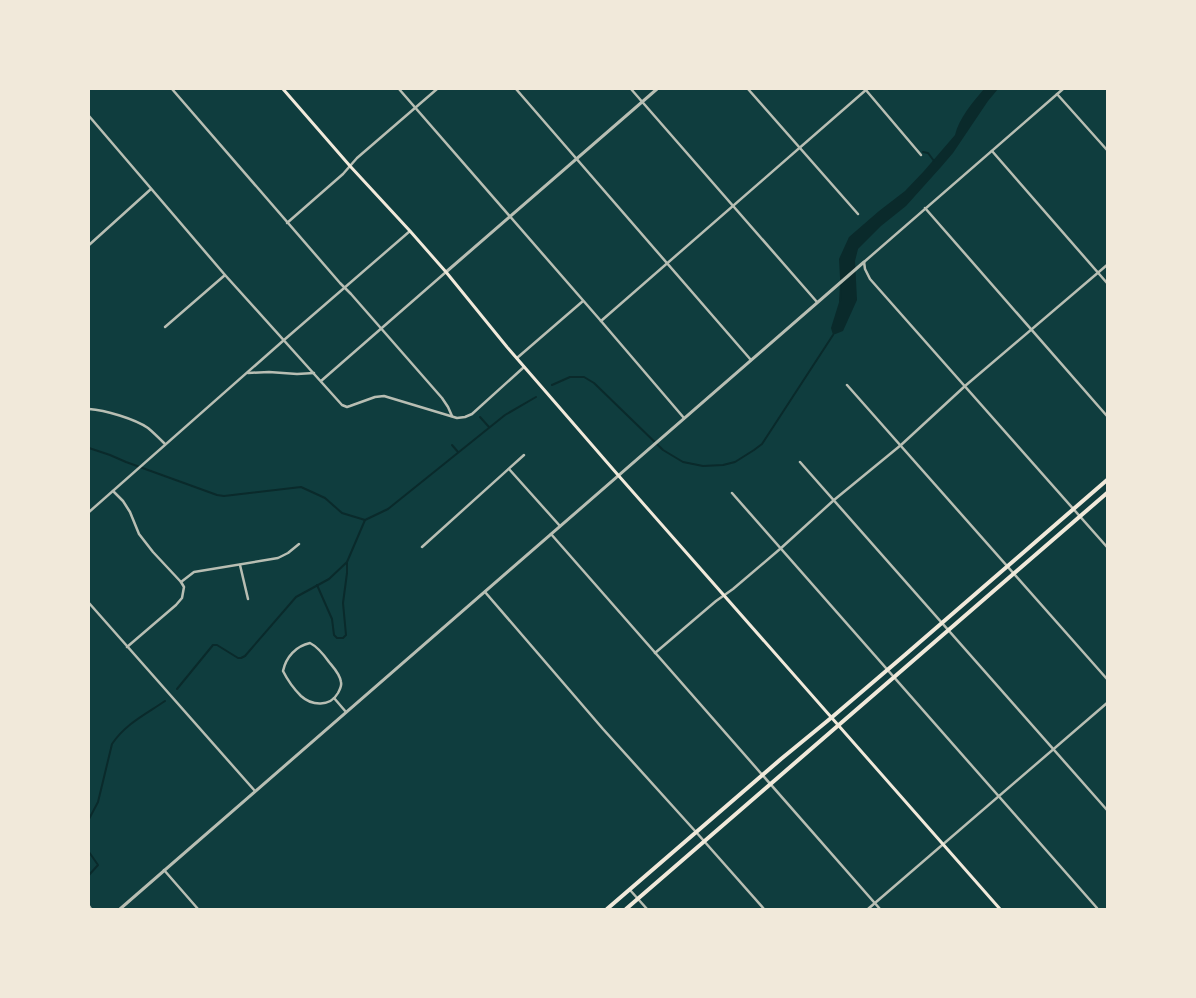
<svg xmlns="http://www.w3.org/2000/svg" width="1196" height="998" viewBox="0 0 1196 998" font-family="Barlow,sans-serif">
<style>
.water{fill:#0a2a2b}
.lines{fill:none;stroke-linecap:round;stroke-linejoin:round}
.stream{stroke:#0a2a2b;stroke-width:2}
.minor{stroke:#b8beb3;stroke-width:2.5}
.tertiary{stroke:#b8beb3;stroke-width:3}
.secondary{stroke:#f1e9da;stroke-width:3}
.primary{stroke:#f1e9da;stroke-width:4}
</style>
<rect width="100%" height="100%" fill="#0f3d3e"/>
<path class="water" d="M984 89H998L988 101 953 153 941 167 906 206 881 226 858 249 855 261 857 300 843 331 833 335 831 328 841 296 839 259 849 237 879 211 905 191 924 171 955 135C959 118 973 102 984 89Z"/>
<g class="lines">
<g class="stream">
<polyline points="923,152 928,153 934,161"/>
<polyline points="840,301 841,285"/>
<polyline points="552,385 570,377 584,377 594,383 663,450 683,462 703,466 723,465 735,462 754,450 762,444 833,335"/>
<polyline points="480,417 489,427"/>
<polyline points="452,445 458,452"/>
<polyline points="89,448 110,455 126,462 217,495 224,496 301,487 325,498 342,513 365,520 388,509 505,415 536,397"/>
<polyline points="317,585 332,619 334,635 337,638 343,638 346,635 343,603 347,573 347,563"/>
<polyline points="177,689 213,645 217,645 238,658 241,658 245,656 296,597 329,579 347,562 365,520"/>
<path d="M89 819 98 802 112 744C125 724 146 714 165 701"/>
<polyline points="89,852 98,865 89,875"/>
</g>
<g class="minor">
<polyline points="172,89 340,283 351,294 442,398 448,407 452,416"/>
<polyline points="399,89 601,321 684,418"/>
<polyline points="516,89 751,360"/>
<polyline points="631,89 817,302"/>
<polyline points="748,89 858,214"/>
<polyline points="865,89 921,155"/>
<polyline points="1063,89 864,262 865,269 870,279 1107,547"/>
<polyline points="1057,94 1107,150"/>
<polyline points="89,116 225,275 342,405 347,407 350,406 375,397 384,396 457,418 465,417 472,414 524,367"/>
<polyline points="992,151 1107,283"/>
<polyline points="925,208 1107,416"/>
<polyline points="287,223 343,174 357,158 437,89"/>
<polyline points="89,245 151,189"/>
<polyline points="601,321 867,89"/>
<polyline points="165,327 225,275"/>
<polyline points="517,358 583,301"/>
<polyline points="248,373 269,372 297,374 314,373"/>
<polyline points="321,381 446,272"/>
<polyline points="847,385 1107,679"/>
<path d="M89 409C105 410 135 419 148 428 154 433 160 439 165 444"/>
<polyline points="800,462 1107,810"/>
<polyline points="509,469 560,526"/>
<polyline points="113,491 123,501 130,512 139,534 153,552 181,582 184,587 182,598 176,605 127,647"/>
<polyline points="732,493 1097,908"/>
<polyline points="89,512 284,340 410,231"/>
<polyline points="551,534 880,909"/>
<polyline points="422,547 524,455"/>
<polyline points="240,565 248,599"/>
<polyline points="181,582 194,572 278,558 288,553 299,544"/>
<polyline points="485,592 603,729 696,832 764,909"/>
<polyline points="89,603 255,791"/>
<path d="M310 643C318 647 324 655 329 662 334 668 340 674 341 682 342 686 340 689 338 693 330 707 312 706 301 696 294 689 287 679 283 671 286 657 296 646 310 643Z"/>
<polyline points="655,653 716,601 733,589 780,549 834,500 901,445 965,386 1107,265"/>
<polyline points="334,698 346,712"/>
<polyline points="164,870 198,909"/>
<polyline points="630,890 647,909"/>
<polyline points="89,906 91,909"/>
<polyline points="868,909 1107,703"/>
</g>
<g class="tertiary">
<polyline points="446,272 657,89"/>
<polyline points="120,909 864,262"/>
</g>
<polyline class="secondary" points="283,89 350,166 410,231 446,272 507,347 618,475 1000,909"/>
<g class="primary">
<polyline points="607,909 781,759 831,718 906,654 1107,480"/>
<polyline points="626,909 1107,493"/>
</g>
</g>
<rect width="1196" height="998" fill="none" stroke="#f1e9da" stroke-width="180"/>
</svg>
